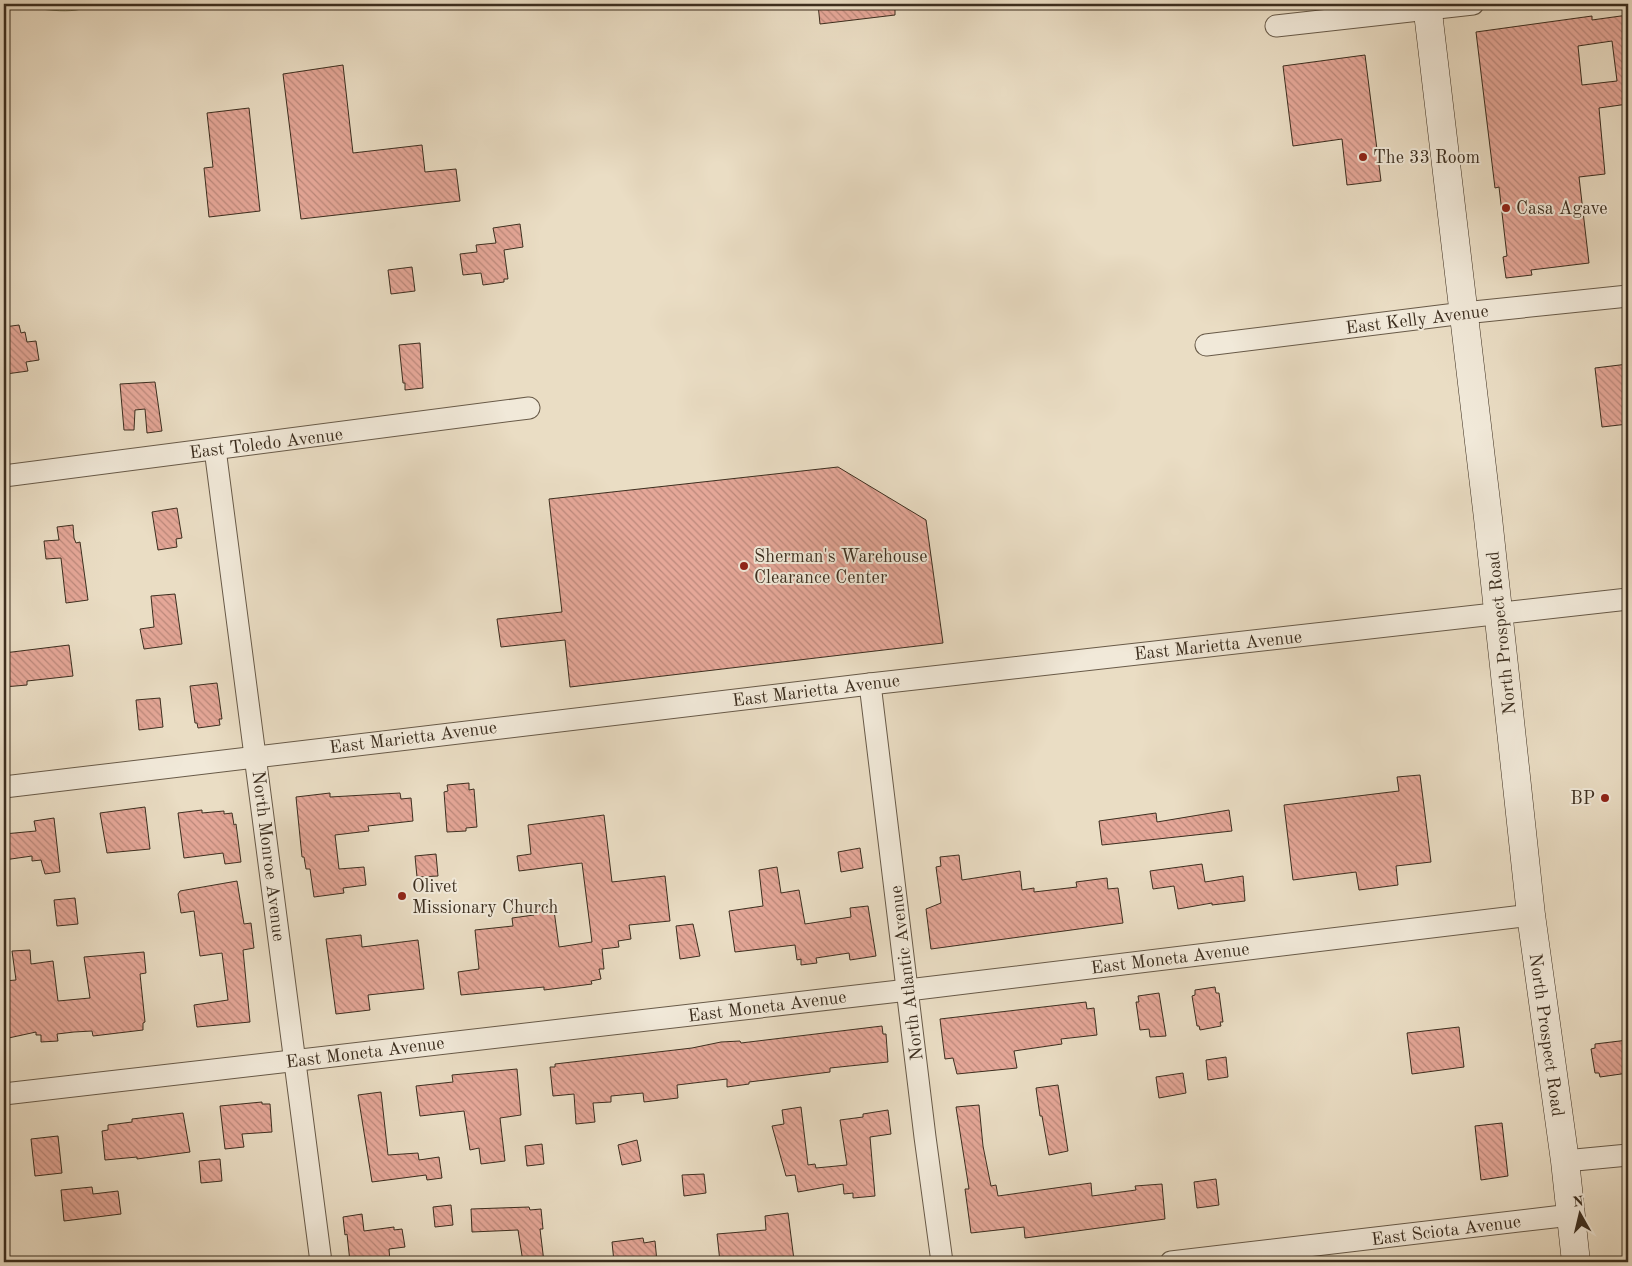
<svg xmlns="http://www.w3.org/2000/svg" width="1632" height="1266" viewBox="0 0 1632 1266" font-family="'Old Standard TT',serif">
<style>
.forest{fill:url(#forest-crowns);stroke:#7b7758}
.building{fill:url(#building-back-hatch);stroke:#3c2e1f;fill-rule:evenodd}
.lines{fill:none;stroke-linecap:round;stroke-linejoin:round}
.street-casing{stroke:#685a48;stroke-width:23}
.secondary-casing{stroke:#3c2e1f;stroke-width:29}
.street{stroke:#f1e9d9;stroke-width:21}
.secondary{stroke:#f1e9d9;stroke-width:28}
.poi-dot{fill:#8f2418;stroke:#f1e9d9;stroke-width:2}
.labels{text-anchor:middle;stroke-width:4;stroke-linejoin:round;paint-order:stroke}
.poi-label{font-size:18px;fill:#3c2e1f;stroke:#f1e9d9;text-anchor:start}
.street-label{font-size:18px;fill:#3c2e1f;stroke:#f1e9d9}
</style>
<defs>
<pattern id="forest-crowns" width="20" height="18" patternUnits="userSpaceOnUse" patternTransform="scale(1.25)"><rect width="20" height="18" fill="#bac092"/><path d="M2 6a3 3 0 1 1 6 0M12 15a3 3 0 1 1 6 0" fill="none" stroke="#989c77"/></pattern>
<pattern id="building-back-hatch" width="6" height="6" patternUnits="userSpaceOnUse" patternTransform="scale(1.25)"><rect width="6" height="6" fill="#e5a798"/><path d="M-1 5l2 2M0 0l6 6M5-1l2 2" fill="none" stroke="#bb887b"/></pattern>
</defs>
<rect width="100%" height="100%" fill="#eaddc4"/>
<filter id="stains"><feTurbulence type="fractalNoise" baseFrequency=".004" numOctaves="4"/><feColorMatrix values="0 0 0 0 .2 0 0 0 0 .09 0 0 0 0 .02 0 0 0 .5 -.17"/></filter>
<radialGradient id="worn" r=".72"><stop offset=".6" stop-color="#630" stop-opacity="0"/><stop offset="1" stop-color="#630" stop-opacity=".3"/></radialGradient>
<path class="forest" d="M13 4H92C77 17 32 8 13 4Z"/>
<g class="building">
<polygon points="818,4 895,4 895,15 820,24"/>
<path d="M1628 15V104L1599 108 1605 174 1579 177 1589 263 1531 270 1532 275 1506 278 1503 257 1507 256 1499 187 1495 188 1476 32 1592 16V20ZM1612 41 1617 81 1582 85 1578 46Z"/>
<polygon points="1365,55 1381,181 1347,185 1342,139 1293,146 1283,66"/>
<polygon points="343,65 353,153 422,145 425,172 456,169 460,201 301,219 283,74"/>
<polygon points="249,108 260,211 209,217 204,168 213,167 207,113"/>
<polygon points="520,224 523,247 504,250 508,279 504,279 504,282 483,285 481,273 463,275 460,254 477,252 476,245 496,243 493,228"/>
<polygon points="412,267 415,291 391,294 388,270"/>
<polygon points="19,325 21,333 25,332 27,342 36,341 39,360 26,362 28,371 6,374 4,327"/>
<polygon points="420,343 423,388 405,390 405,383 403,383 399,345"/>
<polygon points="1628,364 1628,424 1602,427 1595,368"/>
<polygon points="155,382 162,431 147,433 145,409 135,410 134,430 124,430 120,384"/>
<polygon points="838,467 926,520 943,643 570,687 565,640 501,647 497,619 562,612 549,499"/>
<polygon points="177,508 182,538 176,539 177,547 158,550 152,512"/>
<polygon points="73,525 74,538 76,543 80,542 88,600 66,603 61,558 46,559 44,541 59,540 57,527"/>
<polygon points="175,594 182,644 144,649 140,629 154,627 151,596"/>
<polygon points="69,645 73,676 27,681 27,685 4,687 4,653"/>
<polygon points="217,683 222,719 219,719 220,725 198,728 197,723 195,723 190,686"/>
<polygon points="160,698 163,727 139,730 136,700"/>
<polygon points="1420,775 1431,862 1396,866 1398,885 1359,890 1356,872 1293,880 1284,805 1399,791 1397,777"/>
<polygon points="469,783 469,790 474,789 477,827 466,828 466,831 447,832 444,792 448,791 447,785"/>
<polygon points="330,793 330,797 400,793 401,799 411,798 413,821 368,826 369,831 335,835 339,869 364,867 366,885 343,888 344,893 314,897 310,869 306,869 304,857 302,857 296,797"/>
<polygon points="145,807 150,849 107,853 100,813"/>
<polygon points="202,810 202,813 224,811 224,814 232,813 234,825 236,824 241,862 225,864 223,853 184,858 178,813"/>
<polygon points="1229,810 1232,831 1102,845 1099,821 1156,813 1157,822"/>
<polygon points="604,815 612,882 665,876 670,921 629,925 631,939 618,941 619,947 602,949 604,969 599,969 601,979 591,981 592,984 544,990 544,987 461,995 458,972 479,969 475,930 513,926 512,918 534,915 533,905 553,903 559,947 592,942 582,863 519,871 517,856 531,854 528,825"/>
<polygon points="54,818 60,872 45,874 41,860 32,861 32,856 4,860 4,834 36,831 34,821"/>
<polygon points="860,848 863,868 841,872 838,852"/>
<polygon points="436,854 438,876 417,877 415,856"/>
<polygon points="959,855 962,880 1020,871 1022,890 1034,888 1034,892 1077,887 1076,882 1107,878 1108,889 1118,888 1123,923 931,949 926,909 941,903 936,867 941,866 940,857"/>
<polygon points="1202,864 1205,882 1243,876 1245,901 1212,905 1212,903 1178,909 1174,886 1153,889 1150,871"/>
<polygon points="777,867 781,893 799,890 805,924 851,917 850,908 868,906 876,956 850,960 849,953 816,958 817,963 801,965 801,959 797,960 795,945 735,952 729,911 763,906 759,870"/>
<polygon points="237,881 244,924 251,923 254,948 243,950 250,1022 197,1027 194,1005 228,1000 222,953 200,956 194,911 181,913 178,894 180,891"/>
<polygon points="75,898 78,924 57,926 54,900"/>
<polygon points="693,924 700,956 680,959 676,926"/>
<polygon points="361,935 362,947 418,940 424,989 368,995 370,1010 336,1014 326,939"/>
<polygon points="30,950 31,964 53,961 58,1001 90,998 84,957 144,952 146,973 140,974 145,1022 143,1023 143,1030 93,1036 92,1031 74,1032 57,1034 58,1041 41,1042 41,1035 36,1035 36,1032 4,1039 4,981 16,980 12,951"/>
<polygon points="1215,987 1216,993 1219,993 1223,1022 1220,1022 1221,1026 1200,1030 1199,1026 1197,1026 1192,996 1195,995 1195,990"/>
<polygon points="1159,993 1166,1036 1150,1037 1149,1029 1140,1030 1136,1002 1139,1002 1138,996"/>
<polygon points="1086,1002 1087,1009 1094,1008 1097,1035 1061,1039 1062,1044 1014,1051 1017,1068 957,1074 953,1058 945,1059 940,1019"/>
<polygon points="882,1026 883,1034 886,1034 888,1062 830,1068 830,1072 749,1082 749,1084 727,1087 727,1079 677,1085 678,1098 644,1102 643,1093 611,1096 611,1102 593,1103 595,1122 576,1124 574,1094 553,1096 550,1067 555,1067 555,1064 692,1048 721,1042 740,1041 741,1043"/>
<polygon points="1459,1027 1464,1067 1412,1074 1407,1033"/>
<polygon points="1628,1040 1628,1073 1600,1077 1599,1073 1595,1073 1591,1049 1595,1048 1595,1044"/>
<polygon points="1226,1057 1228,1077 1208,1080 1206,1060"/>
<polygon points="517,1069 521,1115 500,1118 505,1161 481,1164 479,1148 470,1150 464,1111 420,1116 416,1086 453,1082 452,1075"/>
<polygon points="1183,1073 1186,1093 1159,1098 1156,1077"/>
<polygon points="1058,1085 1068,1151 1049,1155 1042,1116 1040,1116 1036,1088"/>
<polygon points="381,1092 388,1155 418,1153 419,1160 439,1157 442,1178 427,1180 426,1175 372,1182 358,1095"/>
<polygon points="262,1102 262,1104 270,1104 272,1132 242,1134 244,1147 225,1149 220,1106"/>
<polygon points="979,1105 983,1146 991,1186 996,1185 998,1196 1091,1183 1092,1196 1136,1190 1135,1186 1162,1184 1165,1219 1025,1238 1024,1227 971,1233 965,1189 969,1189 956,1107"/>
<polygon points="801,1107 808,1165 815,1164 816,1168 847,1165 840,1120 863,1117 863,1114 888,1110 891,1134 870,1137 875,1196 853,1198 853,1193 844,1194 843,1184 798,1192 795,1175 786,1176 772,1126 784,1124 782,1110"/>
<polygon points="183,1113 190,1152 137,1159 137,1157 105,1160 102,1131 108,1130 108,1125 132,1122 132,1119"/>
<polygon points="1502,1123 1508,1176 1481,1180 1475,1126"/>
<polygon points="58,1136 62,1173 35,1176 31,1139"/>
<polygon points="637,1140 641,1161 622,1165 618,1145"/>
<polygon points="542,1144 544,1164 527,1166 525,1146"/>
<polygon points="220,1159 222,1181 201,1183 199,1161"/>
<polygon points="704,1174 706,1193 684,1196 682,1175"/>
<polygon points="1216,1179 1219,1205 1197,1208 1194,1182"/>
<polygon points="92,1187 93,1194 118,1191 121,1214 64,1221 61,1190"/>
<polygon points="451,1205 453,1225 435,1227 433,1207"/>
<polygon points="529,1207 530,1210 541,1209 543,1229 540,1229 544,1262 523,1262 518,1230 472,1232 471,1209"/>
<polygon points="788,1213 794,1260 720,1262 717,1234 766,1230 765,1216"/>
<polygon points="362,1214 364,1231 394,1227 394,1230 402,1229 405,1247 389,1249 390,1262 350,1262 347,1234 345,1235 343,1217"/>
<polygon points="643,1238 644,1243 655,1241 657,1262 614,1262 612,1242"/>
</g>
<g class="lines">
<defs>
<g id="street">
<polyline points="1276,26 1473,4"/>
<polyline points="1206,345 1464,313 1628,296"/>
<polyline points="215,449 321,1262"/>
<polyline points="4,476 529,408"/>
<polyline points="870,684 925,1137 942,1262"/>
<polyline points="4,787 870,684 1628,599"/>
<polyline points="4,1094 908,990 1531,915"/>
<polyline points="1565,1161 1628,1155"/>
<polyline points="1171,1262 1571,1215"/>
</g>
<polyline id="secondary" points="1427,4 1488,518 1531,915 1565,1161 1576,1262"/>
</defs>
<use href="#street" class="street-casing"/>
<use href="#secondary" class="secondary-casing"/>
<use href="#street" class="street"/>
<use href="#secondary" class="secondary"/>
</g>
<g class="poi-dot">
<circle cx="1363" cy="157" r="5"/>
<circle cx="1506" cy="208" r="5"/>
<circle cx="744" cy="566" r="5"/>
<circle cx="1605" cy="798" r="5"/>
<circle cx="402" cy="896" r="5"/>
</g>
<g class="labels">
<g class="poi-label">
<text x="1373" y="163">The 33 Room</text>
<text x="1516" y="214">Casa Agave</text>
<text x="754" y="562">Sherman's Warehouse<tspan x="754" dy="21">Clearance Center</tspan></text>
<text x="1595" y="804" text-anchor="end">BP</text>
<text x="412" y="892">Olivet<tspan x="412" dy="21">Missionary Church</tspan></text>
</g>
<g class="street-label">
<text transform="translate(1417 319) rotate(-7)" y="6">East Kelly Avenue</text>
<text transform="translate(266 443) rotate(-7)" y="6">East Toledo Avenue</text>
<text transform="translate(1501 633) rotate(-96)" y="6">North Prospect Road</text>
<text transform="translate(1218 645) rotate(-6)" y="6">East Marietta Avenue</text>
<text transform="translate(816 690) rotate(-7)" y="6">East Marietta Avenue</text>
<text transform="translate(413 737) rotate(-7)" y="6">East Marietta Avenue</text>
<text transform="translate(269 856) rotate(83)" y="6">North Monroe Avenue</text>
<text transform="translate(1170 958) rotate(-7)" y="6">East Moneta Avenue</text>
<text transform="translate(906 973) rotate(-97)" y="6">North Atlantic Avenue</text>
<text transform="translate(767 1006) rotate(-7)" y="6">East Moneta Avenue</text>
<text transform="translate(1547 1035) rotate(82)" y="6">North Prospect Road</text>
<text transform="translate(365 1052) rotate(-7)" y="6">East Moneta Avenue</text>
<text transform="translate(1446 1230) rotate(-7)" y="6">East Sciota Avenue</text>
</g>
</g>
<rect width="1632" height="1266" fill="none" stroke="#eaddc4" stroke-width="20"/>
<rect x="5" y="5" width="1622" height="1256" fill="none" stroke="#3c2e1f" stroke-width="2.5"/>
<rect x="10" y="10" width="1612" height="1246" fill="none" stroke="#3c2e1f"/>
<g transform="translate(1580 1214) rotate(352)" stroke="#f1e9d9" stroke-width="4" paint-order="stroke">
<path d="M0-4L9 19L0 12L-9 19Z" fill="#3c2e1f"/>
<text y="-8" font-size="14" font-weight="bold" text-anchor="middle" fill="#3c2e1f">N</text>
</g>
<rect width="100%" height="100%" filter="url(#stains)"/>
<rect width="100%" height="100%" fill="url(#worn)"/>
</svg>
